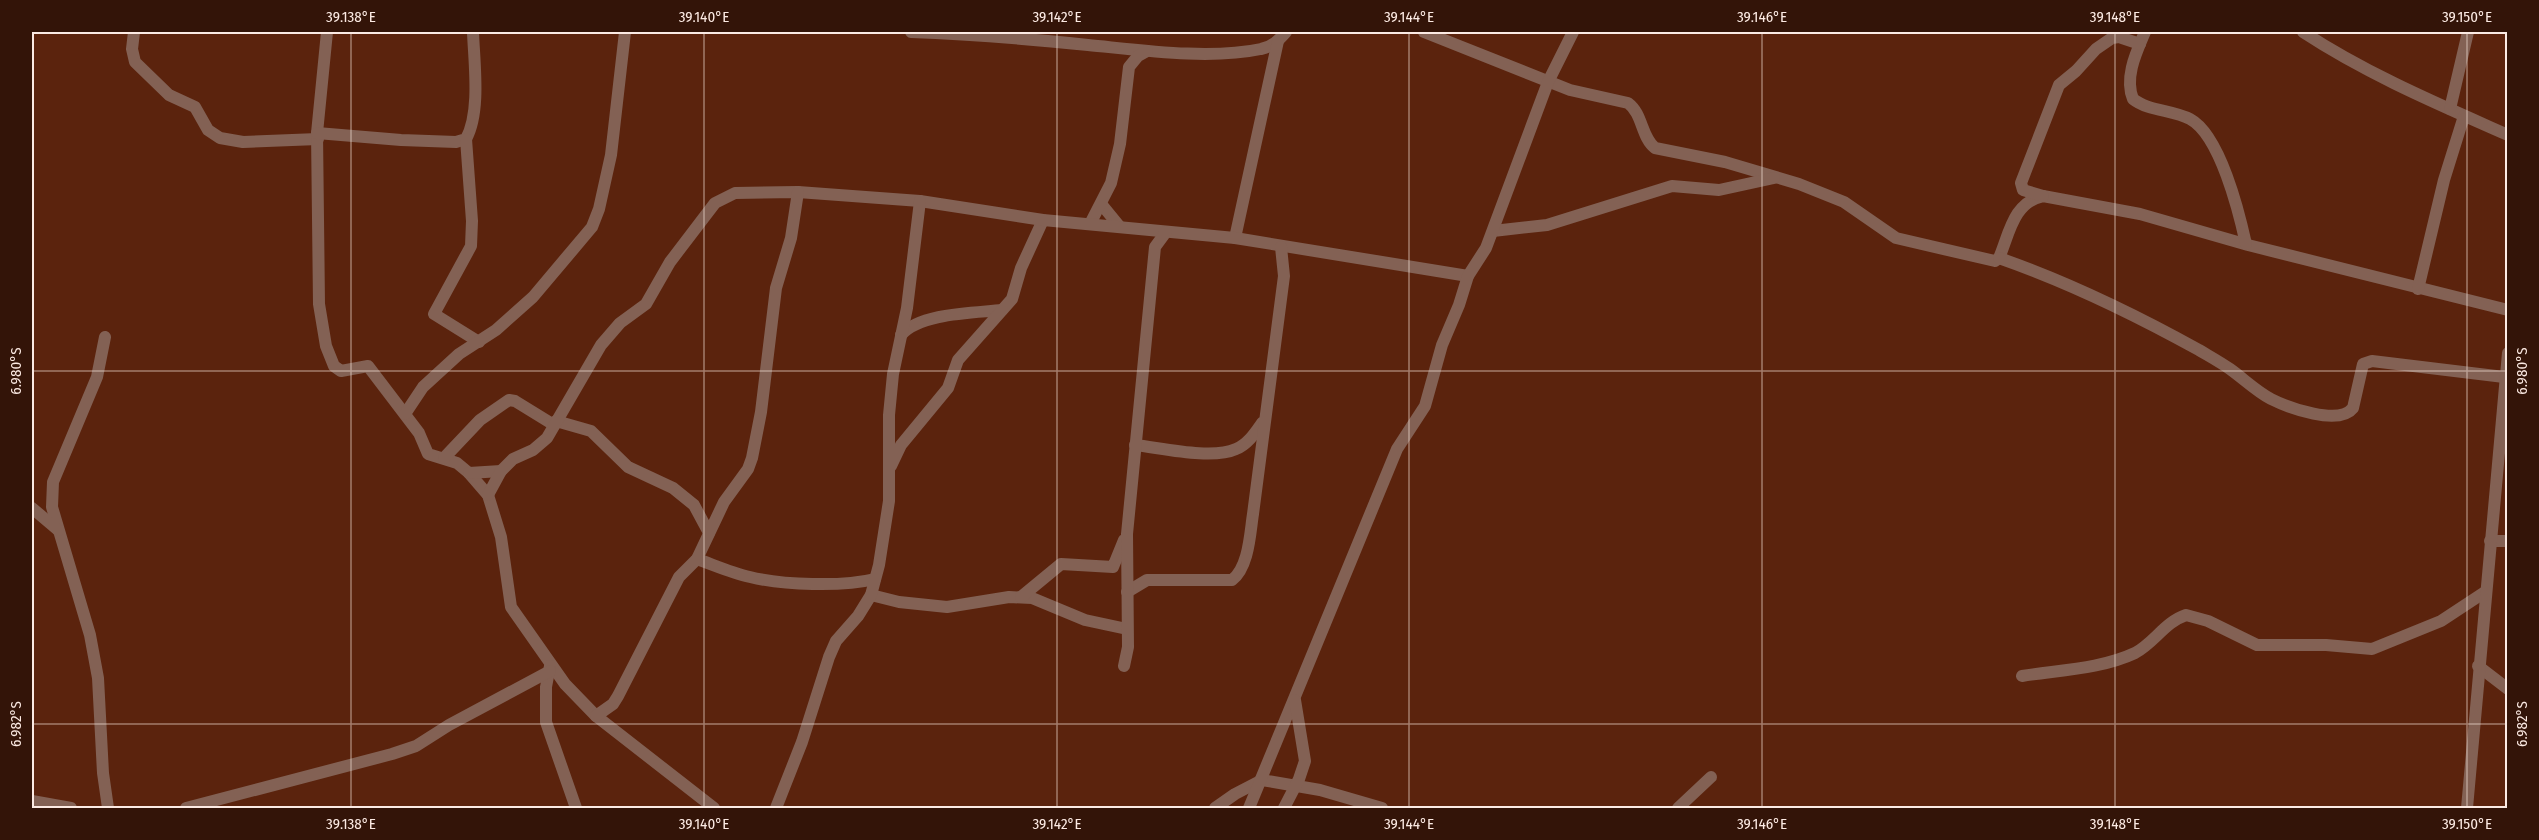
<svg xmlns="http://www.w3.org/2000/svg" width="2539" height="840" viewBox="0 0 2539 840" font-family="'Fira Sans Condensed',sans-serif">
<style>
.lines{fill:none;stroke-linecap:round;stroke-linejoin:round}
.minor{stroke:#836154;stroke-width:12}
.ticks{fill:none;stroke:#fceae3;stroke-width:1.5;stroke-opacity:0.45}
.neatline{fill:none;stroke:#fceae3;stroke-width:2}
.ticks-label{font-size:15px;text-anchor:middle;fill:#fceae3}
</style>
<rect width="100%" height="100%" fill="#5b230d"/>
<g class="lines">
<g class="minor">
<polyline points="134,32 132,49 135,62 169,95 195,107 208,130 220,138 243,142 318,139"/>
<polyline points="327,32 317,133 319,304 326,346 334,366 341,371 368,366 419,433 428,454 457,463 469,473 488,495 501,537 511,607 565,684 596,716 714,808"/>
<path d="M911 32C970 34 1029 39 1088 45 1140 50 1209 60 1261 49 1272 47 1279 40 1286 32"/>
<path d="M1424 32 1570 90 1628 103C1643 114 1641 137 1655 148L1725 162 1799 184 1844 202 1896 238 1995 261 1999 258C2009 235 2013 202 2043 196L2140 214 2248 245 2508 310"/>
<path d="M2145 32C2137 51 2124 77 2133 99 2148 111 2173 110 2190 119 2220 135 2239 212 2246 244"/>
<path d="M2303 32C2367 74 2438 104 2508 135"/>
<polyline points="2450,109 2468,32"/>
<path d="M317 133 401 140 456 142 466 139C481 112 474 62 473 32"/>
<polyline points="466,139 472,221 471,246 434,314 479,342"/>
<polyline points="2043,196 2023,190 2021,183 2059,85 2076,71 2096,49 2112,38 2119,37 2140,44"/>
<polyline points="1102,205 1120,227"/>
<polyline points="1090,224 1111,183 1120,144 1129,67 1138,56 1147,51"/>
<polyline points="1493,231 1547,225 1672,186 1719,190 1774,178"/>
<polyline points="1235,238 1278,41"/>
<path d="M1999 258C2068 282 2134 314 2199 350 2209 356 2220 362 2230 369 2244 379 2256 391 2271 399 2289 408 2339 426 2353 408L2363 364 2372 361 2504 377"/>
<polyline points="2418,289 2444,180 2464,116"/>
<path d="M901 335C920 313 974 313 1002 310"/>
<polyline points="105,337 97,377 53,482 52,507 90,635 98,678 103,773 108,808"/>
<polyline points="405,414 423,387 459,354 496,330 533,297 592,227 599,209 611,155 625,32"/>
<polyline points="556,421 591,431 628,467 673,488 694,505 709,533"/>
<path d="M1135 445C1162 448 1212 460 1236 449 1248 444 1255 433 1262 423"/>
<polyline points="444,458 480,420 509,400 515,401 554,425"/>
<polyline points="891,466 901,445 948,388 958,360 1012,299 1021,268 1043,220"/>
<polyline points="469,473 501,471"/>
<polyline points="488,495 501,471 513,459 533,450 547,438 601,345 620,323 646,304 670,262 715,203 735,193 798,192 920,201 1043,220 1235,238 1468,276"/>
<polyline points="32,508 58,530"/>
<polyline points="2490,541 2508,541"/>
<path d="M697 559C714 565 732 573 750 577 783 585 842 587 875 579"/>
<path d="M1127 592 1147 580H1232C1249 567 1250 533 1253 514L1284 276 1281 247"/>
<polyline points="871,595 899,602 947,607 1009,597 1032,598 1085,620 1127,629"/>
<polyline points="1021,597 1061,564 1113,567 1124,540"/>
<polyline points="550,666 546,687 546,722 576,808"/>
<polyline points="1124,666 1128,647 1127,534 1155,247 1166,232"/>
<polyline points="2478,666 2508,689"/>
<path d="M2022 676C2059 670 2101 669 2135 653 2154 643 2165 622 2186 615L2208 621 2257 645H2326L2372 649 2441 621 2485 592"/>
<polyline points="596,716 613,704 618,696 679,577 697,559 724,502 748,469 752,458 761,412 776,288 791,238 798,192"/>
<polyline points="32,801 71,808"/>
<polyline points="186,808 392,754 416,746 449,725 550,671"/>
<polyline points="776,808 802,742 829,657 836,641 858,616 871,595 879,565 889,501 889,415 893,374 907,308 920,201"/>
<polyline points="1215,808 1235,794 1262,780 1320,790 1382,808"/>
<polyline points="1249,808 1397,449 1425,406 1442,345 1459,305 1468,276 1486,248 1548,82 1573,32"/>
<polyline points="1284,808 1299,779 1305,761 1295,700"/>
<polyline points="1678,808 1711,777"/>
<polyline points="2467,808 2508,353"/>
</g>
</g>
<path class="ticks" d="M351 32V808M704 32V808M1057 32V808M1409 32V808M1762 32V808M2115 32V808M2467 32V808M32 371H2508M32 724H2508"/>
<rect width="2539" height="840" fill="none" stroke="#331408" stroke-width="66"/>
<rect x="33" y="33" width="2473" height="774" class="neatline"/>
<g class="ticks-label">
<text x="351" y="22">39.138°E</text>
<text x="704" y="22">39.140°E</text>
<text x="1057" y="22">39.142°E</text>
<text x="1409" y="22">39.144°E</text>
<text x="1762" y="22">39.146°E</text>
<text x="2115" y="22">39.148°E</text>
<text x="2467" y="22">39.150°E</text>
<text transform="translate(16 371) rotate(-90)" y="5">6.980°S</text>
<text transform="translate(2522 371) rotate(-90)" y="5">6.980°S</text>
<text transform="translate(16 724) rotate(-90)" y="5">6.982°S</text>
<text transform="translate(2522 724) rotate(-90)" y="5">6.982°S</text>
<text x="351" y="829">39.138°E</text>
<text x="704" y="829">39.140°E</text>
<text x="1057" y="829">39.142°E</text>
<text x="1409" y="829">39.144°E</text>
<text x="1762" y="829">39.146°E</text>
<text x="2115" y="829">39.148°E</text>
<text x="2467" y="829">39.150°E</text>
</g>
</svg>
